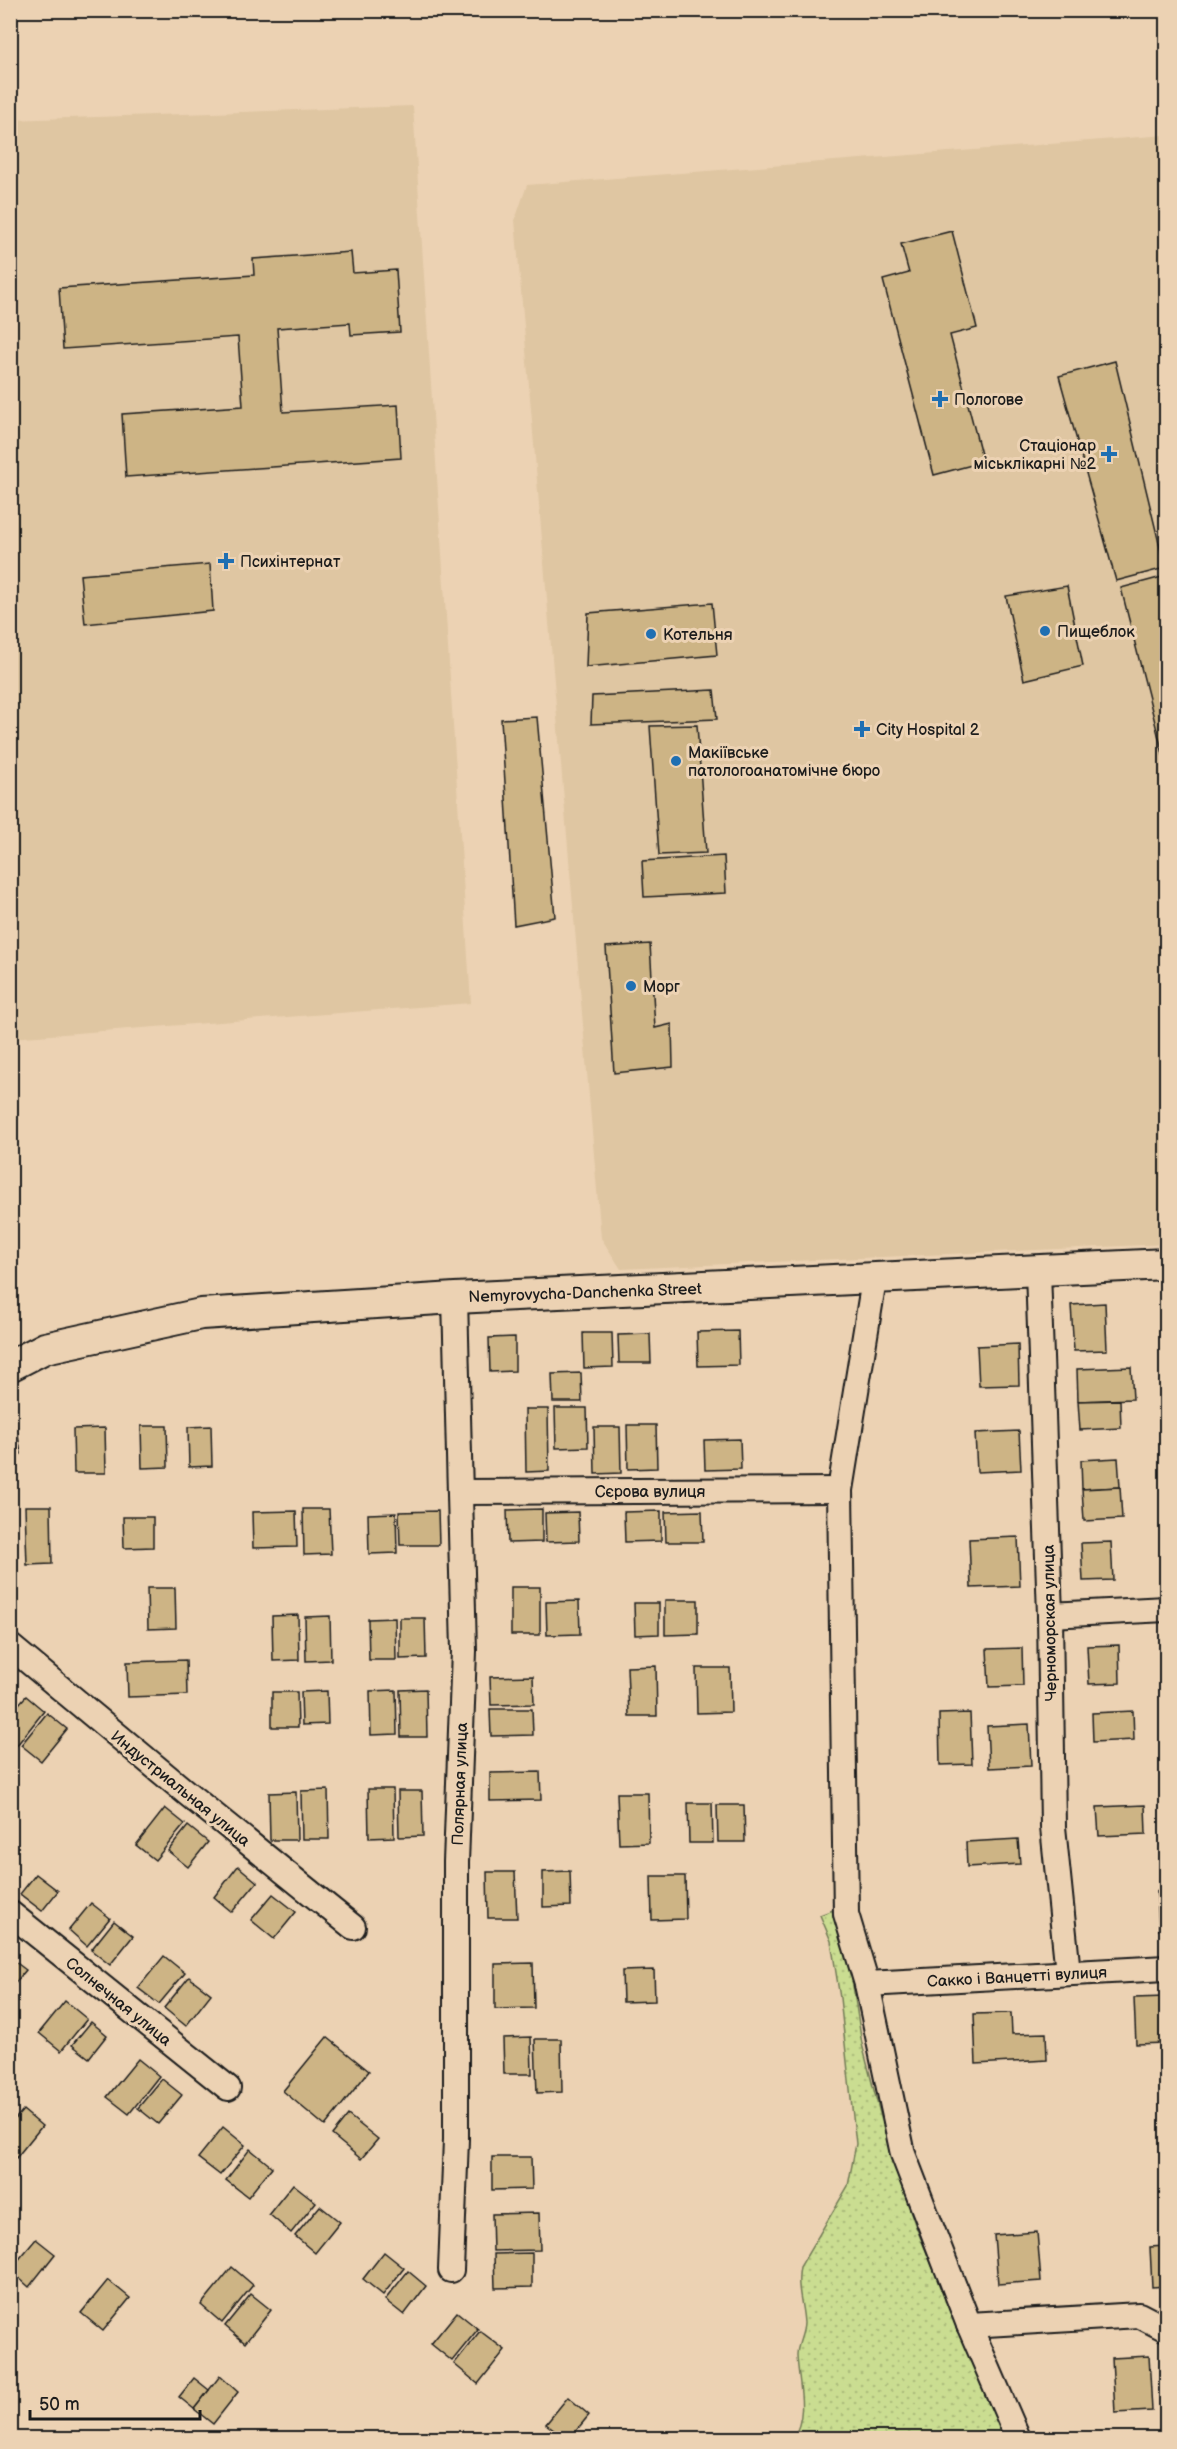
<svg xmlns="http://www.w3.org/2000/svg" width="1177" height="2449" viewBox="0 0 1177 2449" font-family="'Balsamiq Sans',sans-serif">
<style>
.built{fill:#dfc6a2}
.grass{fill:url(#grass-dots);stroke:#737c56;stroke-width:1.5}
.building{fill:#cdb485;stroke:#1c1c1c;stroke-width:1.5}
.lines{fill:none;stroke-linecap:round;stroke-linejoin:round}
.minor-casing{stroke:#1c1c1c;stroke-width:28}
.tertiary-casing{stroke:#1c1c1c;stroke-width:34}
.minor{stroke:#ecd2b3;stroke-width:24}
.tertiary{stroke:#ecd2b3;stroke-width:30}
.poi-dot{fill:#1f6fb2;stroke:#ecd2b3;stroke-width:2}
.labels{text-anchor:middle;stroke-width:6;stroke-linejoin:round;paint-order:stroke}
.poi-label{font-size:16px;fill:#1c1c1c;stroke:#ecd2b3;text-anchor:start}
.street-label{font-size:16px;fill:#1c1c1c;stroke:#ecd2b3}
</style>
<defs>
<pattern id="grass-dots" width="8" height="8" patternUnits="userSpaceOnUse" patternTransform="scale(1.5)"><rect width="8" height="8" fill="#cadd91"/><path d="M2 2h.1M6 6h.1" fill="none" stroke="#adbd7c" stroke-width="1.8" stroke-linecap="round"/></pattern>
</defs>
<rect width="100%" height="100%" fill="#ecd2b3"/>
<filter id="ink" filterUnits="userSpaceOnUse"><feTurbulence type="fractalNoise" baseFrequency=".0167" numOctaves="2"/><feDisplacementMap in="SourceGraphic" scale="12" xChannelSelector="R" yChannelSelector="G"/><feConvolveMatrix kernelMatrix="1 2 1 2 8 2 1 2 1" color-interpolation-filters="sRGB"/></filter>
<g filter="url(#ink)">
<g class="built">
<polygon points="413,106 471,1003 11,1038 10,120"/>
<polygon points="1166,135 1166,1244 621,1269 601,1238 515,220 527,185"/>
</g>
<path class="grass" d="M833 1910 847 1947 862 2044 890 2152 916 2227 1004 2438H793C809 2414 798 2382 797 2355 797 2345 804 2334 804 2323 803 2304 796 2287 800 2267L848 2186 856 2144 840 1998 831 1941 820 1915Z"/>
<g class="building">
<polygon points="952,231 977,328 950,335 983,462 934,475 883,280 909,273 901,244"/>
<polygon points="351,252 353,273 396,270 400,332 351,335 350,323 277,328 283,412 398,405 401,458 126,477 122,414 243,406 238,337 63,349 59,288 254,275 253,259"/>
<polygon points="1115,361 1165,568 1116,581 1059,376"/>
<polygon points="210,564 213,611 85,624 80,575"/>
<polygon points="1162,577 1166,595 1166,757 1164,758 1121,588"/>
<polygon points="1067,586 1083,666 1024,680 1006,596"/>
<polygon points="712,603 717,655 586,667 588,613"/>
<polygon points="714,690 717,719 591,724 592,696"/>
<polygon points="537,717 555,917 514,925 501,719"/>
<polygon points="697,725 706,853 659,855 650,726"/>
<polygon points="724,856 726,893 644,897 642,861"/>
<polygon points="650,944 655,1028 672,1024 673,1067 614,1073 606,947"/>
<polygon points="1105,1303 1107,1350 1074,1351 1071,1305"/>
<polygon points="738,1331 739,1365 698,1366 697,1332"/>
<polygon points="583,1333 612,1333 613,1367 584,1368"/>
<polygon points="650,1334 651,1363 619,1363 618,1335"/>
<polygon points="515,1337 515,1371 490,1372 489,1338"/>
<polygon points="1018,1344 1019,1385 979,1386 977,1346"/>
<polygon points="1131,1367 1133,1399 1078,1401 1077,1369"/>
<polygon points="581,1373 582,1402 553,1402 552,1374"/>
<polygon points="10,1389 21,1454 10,1462"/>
<polygon points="1120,1400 1121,1428 1080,1430 1078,1401"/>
<polygon points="555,1408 587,1408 588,1447 556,1448"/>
<polygon points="525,1409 548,1409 549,1471 526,1472"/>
<polygon points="627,1425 656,1425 657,1468 628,1469"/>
<polygon points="141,1426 167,1426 168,1467 142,1468"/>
<polygon points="211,1426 212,1466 189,1467 188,1427"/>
<polygon points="594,1427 620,1427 621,1473 595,1474"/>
<polygon points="105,1428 106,1473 74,1473 73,1429"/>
<polygon points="1019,1431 1021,1470 977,1472 975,1433"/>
<polygon points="740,1439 741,1469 705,1470 704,1440"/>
<polygon points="1118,1458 1120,1487 1082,1489 1081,1460"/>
<polygon points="1120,1487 1122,1519 1084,1521 1082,1489"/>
<polygon points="25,1506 51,1506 52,1564 27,1565"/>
<polygon points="303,1509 329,1509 331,1554 304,1555"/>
<polygon points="542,1509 542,1542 508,1543 507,1510"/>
<polygon points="296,1511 297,1547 253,1548 252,1512"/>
<polygon points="438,1511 439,1545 400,1545 399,1512"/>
<polygon points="661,1511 661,1541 625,1542 624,1512"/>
<polygon points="702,1511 703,1542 666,1542 665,1512"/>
<polygon points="578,1512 579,1541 546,1542 545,1513"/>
<polygon points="396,1513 397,1553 369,1554 368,1514"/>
<polygon points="123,1517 153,1517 153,1547 124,1548"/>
<polygon points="1018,1537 1020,1586 971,1588 969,1539"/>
<polygon points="1111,1542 1113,1580 1083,1581 1081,1543"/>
<rect x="511" y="1587" width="29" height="48"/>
<polygon points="147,1588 175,1588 176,1628 148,1629"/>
<polygon points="665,1600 698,1600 698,1634 665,1635"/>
<polygon points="579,1601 580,1634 547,1635 546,1602"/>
<polygon points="634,1603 659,1603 659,1634 635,1635"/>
<polygon points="298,1615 299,1660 273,1661 272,1616"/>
<polygon points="330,1616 331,1660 306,1661 305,1617"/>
<polygon points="395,1618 396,1660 369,1660 368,1619"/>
<polygon points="400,1618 425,1618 426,1658 400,1659"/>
<polygon points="1119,1645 1120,1683 1089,1684 1087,1646"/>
<polygon points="1022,1648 1023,1686 989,1687 987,1649"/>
<polygon points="186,1660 187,1695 128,1697 127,1662"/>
<polygon points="656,1666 657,1716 629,1716 627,1667"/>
<polygon points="696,1668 730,1668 731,1712 697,1713"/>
<polygon points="533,1676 534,1704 491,1705 490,1677"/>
<polygon points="426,1689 427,1737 401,1737 400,1690"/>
<polygon points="396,1690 397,1734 371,1735 370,1691"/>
<polygon points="327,1691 328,1724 302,1725 301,1692"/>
<polygon points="272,1692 297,1692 298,1727 272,1727"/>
<polygon points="26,1696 44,1711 13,1750 10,1714"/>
<polygon points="490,1709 532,1709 533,1735 491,1736"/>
<polygon points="1133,1711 1134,1740 1093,1742 1092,1713"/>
<polygon points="47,1713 67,1729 41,1761 21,1745"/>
<polygon points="970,1713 972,1764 940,1765 939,1714"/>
<polygon points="1029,1724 1031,1766 989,1768 987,1726"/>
<polygon points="540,1772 541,1800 490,1801 490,1773"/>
<polygon points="368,1789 393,1789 394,1837 369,1838"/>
<polygon points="328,1790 329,1839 302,1839 301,1791"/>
<polygon points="398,1791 422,1791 423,1836 399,1837"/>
<polygon points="296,1792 297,1840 270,1840 269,1793"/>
<polygon points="617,1793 648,1793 649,1843 619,1844"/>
<polygon points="688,1803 712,1803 713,1843 689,1843"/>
<polygon points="717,1805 744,1805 745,1842 718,1842"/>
<polygon points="1145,1805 1146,1834 1099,1836 1097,1807"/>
<polygon points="165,1808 185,1824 155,1860 136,1845"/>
<polygon points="188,1826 208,1842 188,1867 168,1851"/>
<polygon points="1018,1839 1020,1864 967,1867 966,1842"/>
<polygon points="238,1866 257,1882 232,1912 214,1897"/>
<polygon points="570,1871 571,1906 543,1907 543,1872"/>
<polygon points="487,1872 515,1872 517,1918 488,1918"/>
<polygon points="36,1874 58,1891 42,1911 20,1894"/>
<polygon points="651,1876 685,1876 686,1919 652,1920"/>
<polygon points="1166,1890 1166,1930 1159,1930 1157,1891"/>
<polygon points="273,1894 296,1912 274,1939 251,1920"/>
<polygon points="91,1903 110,1918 87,1946 69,1930"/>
<polygon points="114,1921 133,1936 110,1965 91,1950"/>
<polygon points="164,1956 185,1973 159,2004 138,1988"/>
<polygon points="10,1958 26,1970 10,1989"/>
<polygon points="533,1963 534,2008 495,2009 495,1964"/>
<polygon points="654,1970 655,2001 623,2002 622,1971"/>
<polygon points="189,1977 211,1994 186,2026 164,2008"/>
<polygon points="1166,1997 1166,2043 1136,2044 1134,1998"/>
<polygon points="65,2001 87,2019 61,2051 39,2033"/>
<polygon points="1011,2013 1012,2034 1046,2033 1047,2060 976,2064 974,2014"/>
<polygon points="91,2022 107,2035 89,2058 72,2045"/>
<polygon points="327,2037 369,2071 325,2126 283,2091"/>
<polygon points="531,2037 532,2074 504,2074 503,2038"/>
<polygon points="535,2039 561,2039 562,2092 537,2093"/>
<polygon points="138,2059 159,2076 129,2114 107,2097"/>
<polygon points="162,2079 182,2095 158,2124 138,2108"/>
<polygon points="23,2110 42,2126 12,2163 10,2125"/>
<polygon points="348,2115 378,2139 361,2159 332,2135"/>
<polygon points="223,2127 245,2145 220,2175 198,2158"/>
<polygon points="250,2149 272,2167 248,2197 226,2180"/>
<polygon points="492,2157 531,2157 532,2189 492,2190"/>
<polygon points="293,2184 316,2202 291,2233 269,2214"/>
<polygon points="320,2206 340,2222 315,2253 295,2236"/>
<polygon points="539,2213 540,2250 493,2251 492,2214"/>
<polygon points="1037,2232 1041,2281 998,2284 994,2235"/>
<polygon points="36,2239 55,2254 29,2287 10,2270"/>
<polygon points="1166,2246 1166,2286 1152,2287 1150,2247"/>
<polygon points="384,2252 404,2268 383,2295 363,2279"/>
<polygon points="532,2253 532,2287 495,2288 494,2254"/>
<polygon points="232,2267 253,2285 222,2323 201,2305"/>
<polygon points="408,2271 426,2286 404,2315 385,2300"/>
<polygon points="108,2280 130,2298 103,2331 81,2313"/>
<polygon points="251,2294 271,2310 245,2343 225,2326"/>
<polygon points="457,2312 478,2329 452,2361 431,2344"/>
<polygon points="480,2331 505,2350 478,2384 454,2364"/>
<polygon points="1149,2356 1152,2411 1115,2413 1112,2358"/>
<polygon points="220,2376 238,2392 213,2424 194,2409"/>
<polygon points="194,2378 209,2390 194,2409 179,2397"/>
<polygon points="568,2397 589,2415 570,2438 564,2438 546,2424"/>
</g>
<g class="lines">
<defs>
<g id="minor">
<polyline points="1038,1271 1050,1615 1053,1827 1068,1973"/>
<polyline points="874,1280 840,1490 846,1914 867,1984 903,2154 969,2325 1018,2438"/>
<polyline points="460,1492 840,1490"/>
<polyline points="1050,1615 1166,1609"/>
<polyline points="10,1646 188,1794 353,1927"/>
<polyline points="10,1913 228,2088"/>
<polyline points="867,1984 1166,1968"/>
<polyline points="451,2270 456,2139 456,1862 464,1651 455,1298"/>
<polyline points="969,2325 1139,2315 1166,2329"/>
</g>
<polyline id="tertiary" points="10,1366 45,1348 201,1314 455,1298 1166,1264"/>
</defs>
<use href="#minor" class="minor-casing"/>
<use href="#tertiary" class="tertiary-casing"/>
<use href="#minor" class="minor"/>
<use href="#tertiary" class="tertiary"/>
</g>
</g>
<g class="poi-dot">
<path d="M937 390h6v6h6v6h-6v6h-6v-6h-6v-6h6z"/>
<path d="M1106 445h6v6h6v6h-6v6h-6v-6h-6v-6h6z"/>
<path d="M223 552h6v6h6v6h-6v6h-6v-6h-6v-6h6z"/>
<circle cx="1045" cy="631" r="6"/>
<circle cx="651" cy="634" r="6"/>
<path d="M859 720h6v6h6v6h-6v6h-6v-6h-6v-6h6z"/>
<circle cx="676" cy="761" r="6"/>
<circle cx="631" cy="986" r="6"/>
</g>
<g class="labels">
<g class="poi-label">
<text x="954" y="405">Пологове</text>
<text x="1096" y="451" text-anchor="end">Стаціонар<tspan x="1096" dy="18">міськлікарні №2</tspan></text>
<text x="240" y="567">Психінтернат</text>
<text x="1057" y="637">Пищеблок</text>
<text x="663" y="640">Котельня</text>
<text x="876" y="735">City Hospital 2</text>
<text x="688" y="758">Макіївське<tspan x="688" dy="18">патологоанатомічне бюро</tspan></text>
<text x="643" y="992">Морг</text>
</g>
<g class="street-label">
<text transform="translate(585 1292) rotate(-2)" y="6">Nemyrovycha-Danchenka Street</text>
<text x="650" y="1497">Сєрова вулиця</text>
<text transform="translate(1049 1623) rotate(-91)" y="6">Черноморская улица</text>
<text transform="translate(459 1784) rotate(-88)" y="6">Полярная улица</text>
<text transform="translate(181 1788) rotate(39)" y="6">Индустриальная улица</text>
<text transform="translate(1017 1976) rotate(-3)" y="6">Сакко і Ванцетті вулиця</text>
<text transform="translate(119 2001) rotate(39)" y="6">Солнечная улица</text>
</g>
</g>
<rect width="1177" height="2449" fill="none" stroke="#ecd2b3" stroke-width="36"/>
<rect x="18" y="18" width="1141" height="2413" fill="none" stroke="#1c1c1c" stroke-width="2" filter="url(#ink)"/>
<path d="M30 2410v9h170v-9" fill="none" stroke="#1c1c1c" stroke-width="3"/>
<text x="39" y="2410" font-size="18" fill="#1c1c1c" stroke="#ecd2b3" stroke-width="4.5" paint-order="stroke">50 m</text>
</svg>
